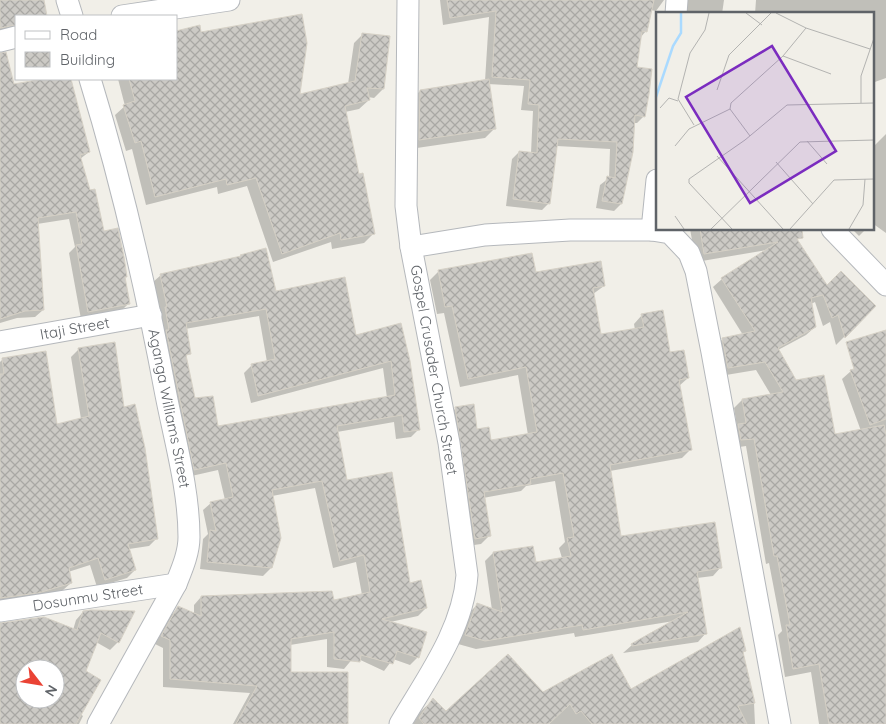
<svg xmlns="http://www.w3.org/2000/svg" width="886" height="724" viewBox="0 0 886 724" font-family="Quicksand,sans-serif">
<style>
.shadow{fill:#0003;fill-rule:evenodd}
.building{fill:url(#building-cross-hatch);stroke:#d6d1c6;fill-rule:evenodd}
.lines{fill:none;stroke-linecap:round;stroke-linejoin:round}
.minor-casing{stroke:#b5b8bc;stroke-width:23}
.minor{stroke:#fff;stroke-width:21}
.labels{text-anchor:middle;stroke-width:5;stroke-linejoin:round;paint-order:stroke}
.street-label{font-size:15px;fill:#5f6368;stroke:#fff}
.inset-river{fill:none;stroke:#aadaff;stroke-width:2.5}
.inset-road{fill:none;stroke:#b3b3b1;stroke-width:1}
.view{fill:#7b2cbf;fill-opacity:0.15;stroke:#7b2cbf;stroke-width:2.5}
.inset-edge{fill:none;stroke:#5f6368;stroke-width:2.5}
</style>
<defs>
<pattern id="building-cross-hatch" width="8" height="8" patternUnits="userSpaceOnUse" patternTransform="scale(1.25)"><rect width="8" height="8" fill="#cccac5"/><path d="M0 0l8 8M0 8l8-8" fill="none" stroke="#a9a8a4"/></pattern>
</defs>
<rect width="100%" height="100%" fill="#f1efe8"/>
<g class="shadow">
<polygon points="0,0 43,0 45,16 16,16 16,28 0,33"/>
<polygon points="440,0 664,0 656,11 650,10 646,31 640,38 635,68 644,116 637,123 633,123 621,204 614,211 596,208 600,185 609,178 610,149 557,146 549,203 542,210 506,206 512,159 519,152 531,153 533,111 521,110 524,86 488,84 495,128 485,138 410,149 410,101 420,91 485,81 489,17 443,25"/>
<polygon points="679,0 724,0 722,14 682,14"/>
<polygon points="756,0 886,0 886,78 872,83 872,14 755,14"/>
<polygon points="201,33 299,96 348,84 354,43 363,34 383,89 374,98 368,97 369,100 359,109 345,112 358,176 373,234 364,243 332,249 331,242 273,262 247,186 218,194 217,187 146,205 132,149 126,151 115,115 125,106 118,79 176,79"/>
<polygon points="49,79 69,79 89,152 80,159 103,232 126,276 124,279 128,304 121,311 81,319 69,253 75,247 69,219 37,224 43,310 35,317 17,318 0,323 0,82 13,86"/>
<polygon points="886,134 886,233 872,223 872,148"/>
<polygon points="690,229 744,229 745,234 754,229 796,229 791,232 826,287 875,306 836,345 830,322 823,326 815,302 811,304 815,327 806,335 778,350 795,381 834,436 861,431 842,379 851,371 857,370 886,342 886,724 819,724 811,672 785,677 778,635 782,631 769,563 766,564 746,446 733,448 730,434 737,427 734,408 742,400 771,395 756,370 720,376 714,347 723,339 743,335 713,287 722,279 767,250 696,262"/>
<polygon points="852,229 866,229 859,236"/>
<path d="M241 256 275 292 355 337 400 325 419 429 411 437 396 439 394 422 337 432 346 482 408 584 426 608 418 616 390 622 418 657 410 665 393 659 384 671 354 657 344 669 327 667V639L290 645V673L318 724H233L250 693 163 687V648L155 644 171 615 179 607 194 614V605L201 597 332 602 362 595 356 562 333 568 315 488 272 496 271 568 263 576 200 569 203 539 208 534 203 510 211 503 225 500 218 470 187 477 153 282 161 275 239 258ZM259 316 267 362 252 365 244 373 251 403 383 368 387 398 217 427 194 400 185 357 189 353 185 329Z"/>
<polygon points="438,272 535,274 604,286 593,294 600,336 635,330 634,324 642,315 688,378 679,386 690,450 682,458 610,471 620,537 721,567 713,576 697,578 706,633 698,642 623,653 632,645 674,621 575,637 574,633 476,649 458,644 470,612 478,604 492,610 485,561 493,553 535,563 562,558 559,548 565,542 555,481 526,486 521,491 483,498 489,536 481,544 467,546 447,417 455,409 490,441 528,435 518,375 460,387 444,313 437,314 430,280"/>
<polygon points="79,349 123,408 156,539 149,546 129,549 135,570 127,578 97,587 90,565 68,572 71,583 63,590 30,600 0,604 0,362 3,359 56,425 81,419 71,357"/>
<path d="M83 612 118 642 110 650 96 642 85 672 80 714 83 716 79 724H0V624L73 630 76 620ZM25 669H55V699H25Z"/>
<polygon points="744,651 742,654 754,703 755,724 413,724 420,712 433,700 445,713 543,694 631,691"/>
</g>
<g class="building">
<polygon points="0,0 44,0 47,16 16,16 16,25 0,28"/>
<polygon points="447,0 654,0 647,32 642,31 637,67 652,69 649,94 645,117 635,115 633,152 622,204 602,201 607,176 615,178 617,142 558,139 550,204 513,199 519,151 537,153 539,105 528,104 530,80 492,77 496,11 450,18"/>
<polygon points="302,14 307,43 300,94 355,81 362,33 390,36 384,89 367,88 370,100 345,106 359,174 363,173 375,234 341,240 340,233 282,254 256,178 227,185 226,179 155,197 141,141 135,143 123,105 135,101 129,79 176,79 176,31 200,25 201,32"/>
<polygon points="6,52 14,84 43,79 71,79 90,152 80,155 90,190 95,189 104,231 118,228 124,257 127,277 125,277 130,304 88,312 76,245 82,244 76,212 38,218 44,310 25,311 0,319 0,53"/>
<polygon points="489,79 496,129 419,140 420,90"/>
<polygon points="700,229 802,229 803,238 797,239 827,285 841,271 876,306 845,338 838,315 832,318 823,295 811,298 816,327 778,348 796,380 824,375 835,434 884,425 886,435 886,724 829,724 819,664 793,669 786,625 790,625 777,556 774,556 754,439 741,440 738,424 746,423 742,399 783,392 765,362 728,368 722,338 755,331 721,278 778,242 704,254"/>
<path d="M266 248 276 291 345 277 356 335 401 323 410 361 420 430 404 432 402 415 337 426 347 480 392 472 410 583 421 580 427 608 382 619 427 632 419 658 397 651 393 664 361 655 360 662 334 659V632L291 639V672H348V724H236L257 686 170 679V640L161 636 178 606 201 616V596L332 591 334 600 370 592 364 555 340 561 322 481 272 490 281 538 272 568 207 562 210 530 216 531 210 502 233 497 226 463 194 470 166 330H169L165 307H167L160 274 241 256 240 255ZM266 309 275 359 251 364 258 396 391 361 395 395 218 426 213 396 195 398 186 355 191 354 186 323Z"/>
<polygon points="532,253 536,272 601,261 605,286 593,288 601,334 644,327 641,314 663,310 670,352 684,350 689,378 679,380 692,450 610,465 621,536 715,522 722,568 697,572 707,634 632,646 631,644 688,612 583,630 582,625 485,641 465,635 477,603 502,612 493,552 533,546 536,562 571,556 567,538 574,537 563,473 530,479 531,484 484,492 491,536 475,539 455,407 474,404 477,429 489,427 491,440 537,432 526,367 468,379 452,306 445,307 438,270"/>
<polygon points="886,330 886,419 870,425 850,370 854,369 846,342"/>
<polygon points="115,342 124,407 135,404 145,448 158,539 128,544 136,570 105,580 98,558 69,568 72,583 38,593 0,598 0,374 4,374 2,358 46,351 57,424 89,416 78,348"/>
<path d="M91 610 135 611 119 643 101 633 86 671 101 680 76 724H0V623L44 617 77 630 83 611ZM25 669H55V699H25Z"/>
<polygon points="740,627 746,651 743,652 755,703 738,706 747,724 592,724 581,711 576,714 570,704 549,724 424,724 419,718 433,698 446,711 508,654 543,692 612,654 631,689"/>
</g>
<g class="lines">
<defs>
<g id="minor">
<polyline points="67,0 72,16"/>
<polyline points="676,14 677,0"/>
<polyline points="122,16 229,0"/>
<polyline points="0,41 16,37"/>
<path id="s1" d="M90 79C122 183 146 288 166 395 175 441 189 490 189 537 189 553 182 569 176 584L98 724"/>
<polyline points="832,229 886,285"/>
<polyline points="652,230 657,180"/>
<polyline points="411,247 485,235 570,230 652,230 670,233 689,253 696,271 712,352 780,724"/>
<path id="s2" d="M0 342 151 315"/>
<path id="s3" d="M0 611 176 584"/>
<path d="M400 724C427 678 463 630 467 575L449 443 411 247 406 206 408 0"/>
</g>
</defs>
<use href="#minor" class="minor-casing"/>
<use href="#minor" class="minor"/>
</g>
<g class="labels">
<g class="street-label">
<text dy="5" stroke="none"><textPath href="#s2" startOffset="76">Itaji Street</textPath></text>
<text transform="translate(434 370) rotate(80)" y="5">Gospel Crusader Church Street</text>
<text dy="5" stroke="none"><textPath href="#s1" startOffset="339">Aganga Williams Street</textPath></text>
<text dy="5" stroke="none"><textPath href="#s3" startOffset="89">Dosunmu Street</textPath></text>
</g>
</g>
<g transform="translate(656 12)">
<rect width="218" height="218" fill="#f1efe8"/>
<path class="inset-river" d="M0 85 17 34 25 21V1"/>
<path class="inset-road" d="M90 1 106 13M120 1 150 16 214 37M127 44 175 62M61 78 73 43 115 1M205 91V64L218 26M4 96 13 86 22 89M38 113 22 87 34 41 49 18 53 1M94 124 74 97 75 91 127 44 150 16M151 129 171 152M19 134 33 117 74 97M61 144 127 217M120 150 157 192M19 204 28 217M55 217 144 130 218 128M76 217 33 171V167L89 128 131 93 218 91M134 217 178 168 218 167M193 217 207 193 209 167"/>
<path class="view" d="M116 34 180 139 94 191 30 85Z"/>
<rect width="218" height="218" class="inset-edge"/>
</g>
<rect x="15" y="15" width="162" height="65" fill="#ffffff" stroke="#bfc1c3"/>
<rect x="25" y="31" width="25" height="8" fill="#ffffff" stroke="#bfc1c3"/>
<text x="60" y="40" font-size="15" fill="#5f6368">Road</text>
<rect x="25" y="52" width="25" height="15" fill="url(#building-cross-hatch)" stroke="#bfc1c3"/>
<text x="60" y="65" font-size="15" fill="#5f6368">Building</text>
<g transform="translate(40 684) rotate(121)"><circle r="24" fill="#ffffff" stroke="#bfc1c3"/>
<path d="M0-4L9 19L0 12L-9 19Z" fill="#ea4335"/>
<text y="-8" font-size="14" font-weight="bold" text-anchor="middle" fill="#5f6368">N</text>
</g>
</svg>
